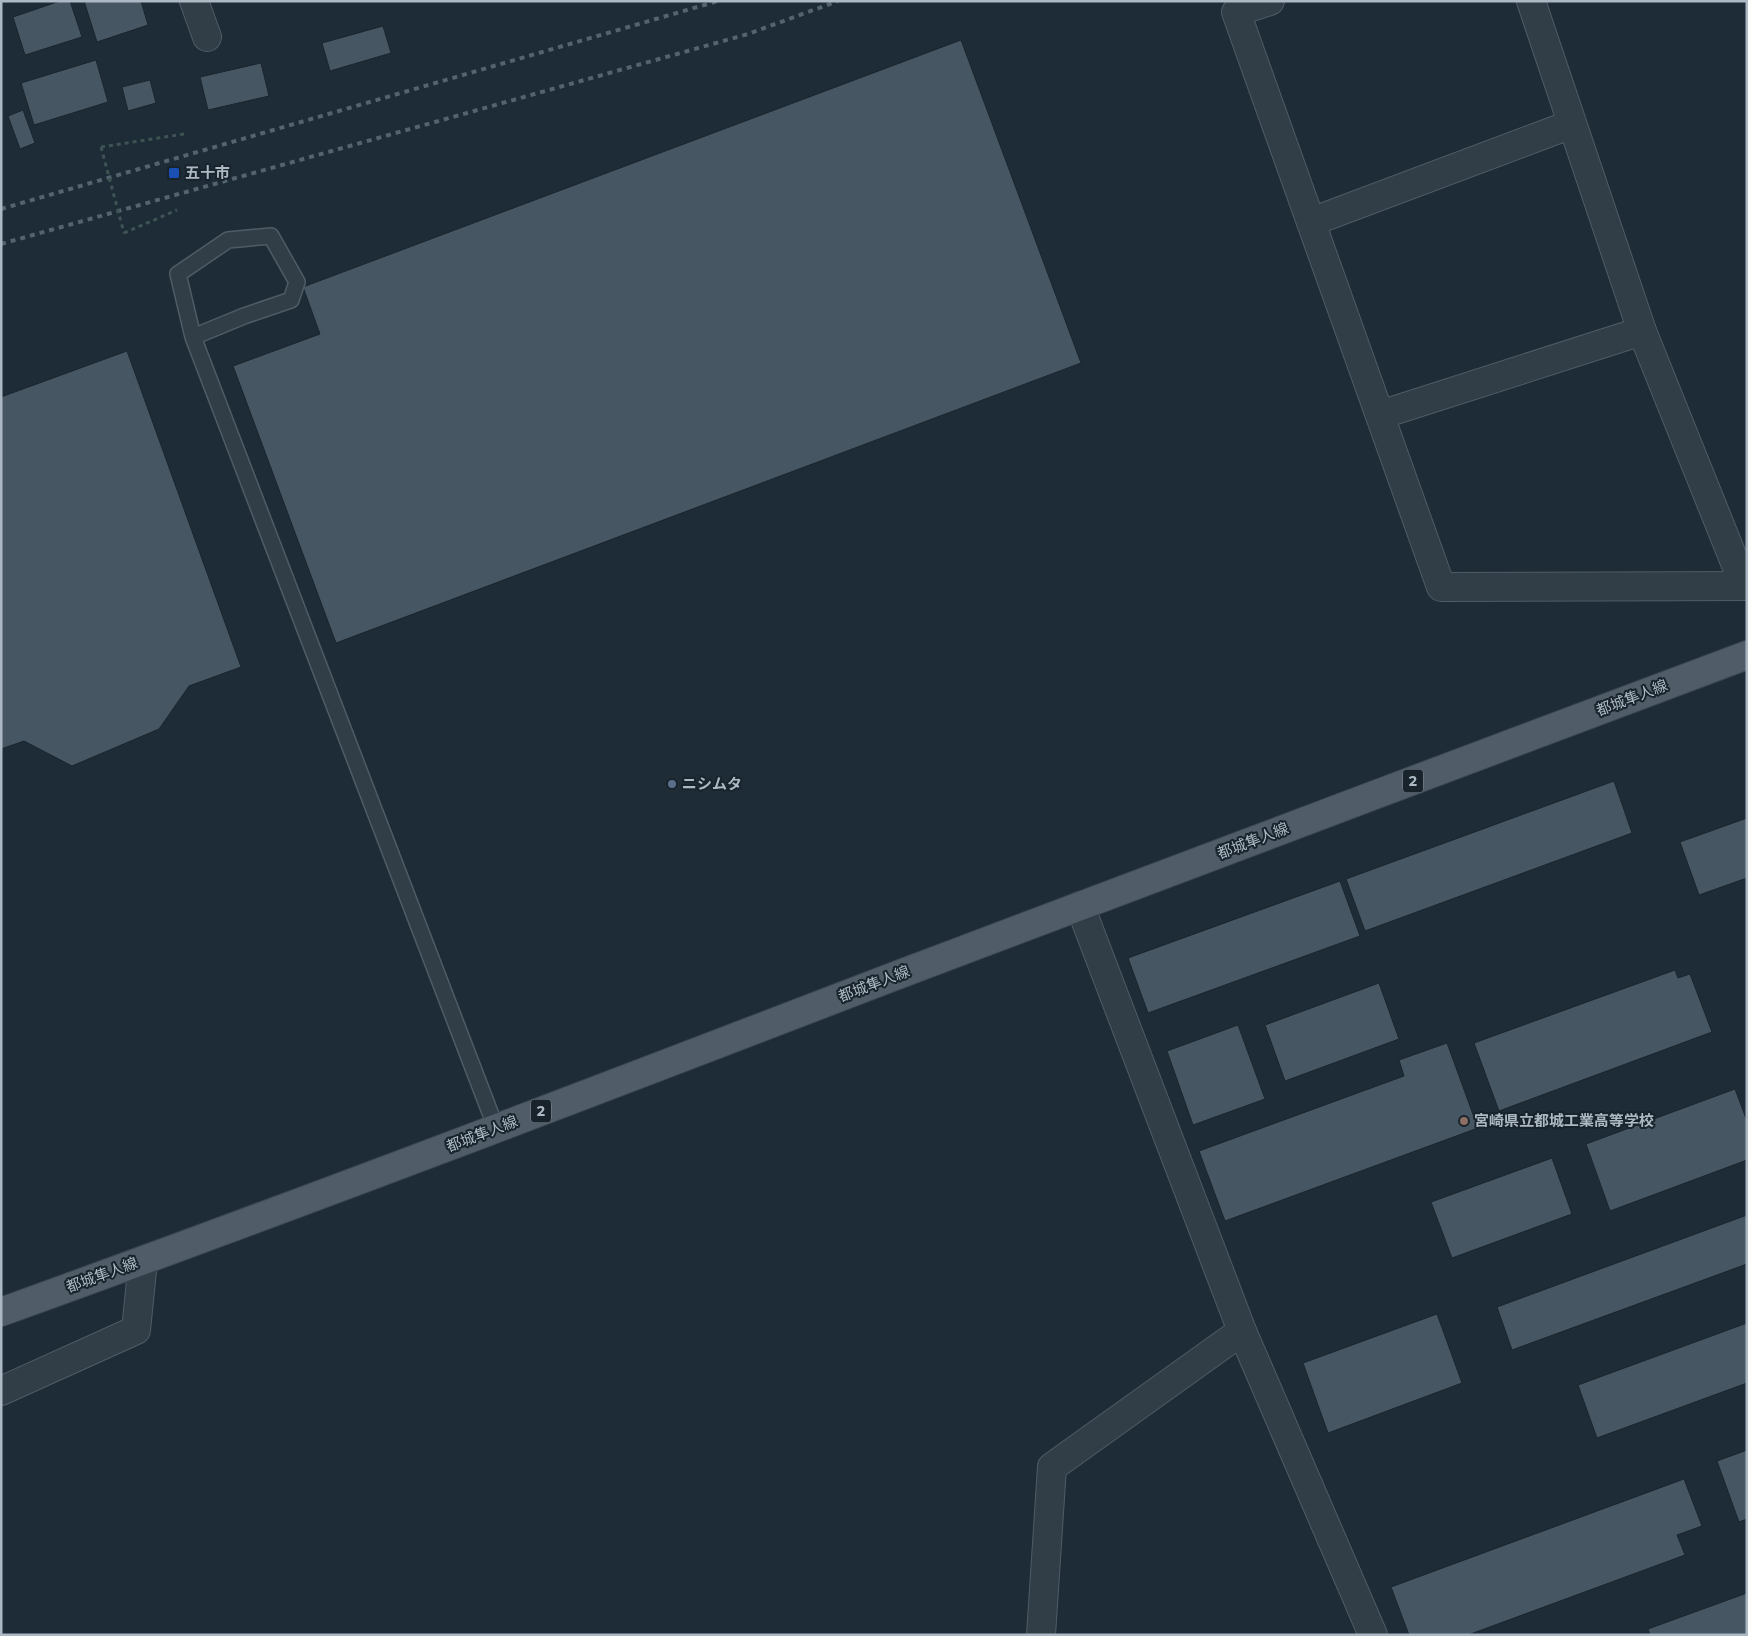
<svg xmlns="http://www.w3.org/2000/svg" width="1748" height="1636" viewBox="0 0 1748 1636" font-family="Montserrat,'Noto Sans JP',sans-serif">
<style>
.building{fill:#465763;stroke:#1a252e}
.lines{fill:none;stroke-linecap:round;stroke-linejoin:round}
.lane-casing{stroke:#4f5c66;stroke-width:18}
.street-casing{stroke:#4f5c66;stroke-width:30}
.primary-casing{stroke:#3b4751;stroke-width:30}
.path{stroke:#3e5454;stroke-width:3;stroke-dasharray:4 4;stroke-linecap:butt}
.lane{stroke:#323e47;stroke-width:15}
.street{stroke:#323e47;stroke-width:28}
.primary{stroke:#505d68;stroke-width:28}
.rail{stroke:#53636f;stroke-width:4;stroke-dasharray:5 5;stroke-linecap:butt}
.path-bridge{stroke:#3e5454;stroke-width:3;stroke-dasharray:4 4;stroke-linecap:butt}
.transit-dot{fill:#1a4fb4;stroke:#18232c;stroke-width:2}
.service-dot{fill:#5c6f8a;stroke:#18232c;stroke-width:2}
.education-dot{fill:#8d6e63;stroke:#18232c;stroke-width:2}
.labels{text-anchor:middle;stroke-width:4;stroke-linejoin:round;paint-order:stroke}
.shield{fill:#18232c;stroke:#808c97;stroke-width:1}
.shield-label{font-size:14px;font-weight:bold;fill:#acb9c5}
.poi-label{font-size:15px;font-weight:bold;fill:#acb9c5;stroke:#18232c;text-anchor:start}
.street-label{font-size:15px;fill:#acb9c5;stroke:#18232c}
</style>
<rect width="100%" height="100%" fill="#1e2c37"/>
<g class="building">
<polygon points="60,1 70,1 82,37 25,55 13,17"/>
<polygon points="84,1 141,1 148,25 97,42"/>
<polygon points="383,26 391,53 330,71 322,43"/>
<polygon points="961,40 1081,363 336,643 233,366 320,334 303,287"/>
<polygon points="96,60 108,102 34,125 21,83"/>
<polygon points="261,63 269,96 208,110 200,77"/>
<polygon points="150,80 156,103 128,111 122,87"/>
<polygon points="23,110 35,143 20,149 8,116"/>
<polygon points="127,351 241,667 189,686 159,729 72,766 24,741 1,749 1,397"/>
<polygon points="1614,781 1632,833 1365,931 1346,879"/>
<polygon points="1747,818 1747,878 1699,895 1680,842"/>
<polygon points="1340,881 1360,936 1148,1013 1128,958"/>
<polygon points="1675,970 1678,978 1690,974 1712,1032 1499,1111 1474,1043"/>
<polygon points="1379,983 1399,1039 1285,1081 1265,1025"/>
<polygon points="1238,1025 1265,1099 1193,1125 1167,1051"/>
<polygon points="1447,1043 1478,1128 1225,1221 1199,1151 1404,1076 1399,1060"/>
<polygon points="1735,1089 1747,1121 1747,1160 1610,1211 1586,1144"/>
<polygon points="1552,1158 1572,1214 1452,1258 1431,1202"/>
<polygon points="1747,1215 1747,1264 1512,1350 1497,1307"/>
<polygon points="1437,1314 1462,1383 1328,1433 1303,1363"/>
<polygon points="1747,1323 1747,1383 1597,1438 1578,1385"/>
<polygon points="1747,1450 1747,1519 1739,1522 1717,1461"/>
<polygon points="1684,1479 1702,1526 1677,1535 1685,1555 1468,1635 1409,1635 1391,1587"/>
<polygon points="1747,1593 1747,1635 1650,1635 1648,1629"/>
</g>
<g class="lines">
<defs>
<polyline id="lane" points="193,337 244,316 291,300 297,282 271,236 228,240 178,274 193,337 496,1128"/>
<g id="street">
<polyline points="194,1 207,37"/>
<polyline points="1270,1 1236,12 1441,587 1747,586"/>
<polyline points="1531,1 1642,331 1744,585"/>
<polyline points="1311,222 1572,124"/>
<polyline points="1380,415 1642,331"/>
<polyline points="1080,906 1242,1331 1373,1635"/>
<polyline points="1,1391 136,1330 143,1261"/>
<polyline points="1041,1635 1052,1467 1242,1331"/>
</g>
<path id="primary" d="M1 1312C298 1205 593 1092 887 979 1174 870 1460 763 1747 655"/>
</defs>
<use href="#lane" class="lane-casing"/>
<use href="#street" class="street-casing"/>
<use href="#primary" class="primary-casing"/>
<g class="path">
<polyline points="101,147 184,134"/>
<polyline points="124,233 177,210"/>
</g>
<use href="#lane" class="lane"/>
<use href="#street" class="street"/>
<use href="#primary" class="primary"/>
<g class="rail">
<polyline points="1,209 718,1"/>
<polyline points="1,244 748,34 838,1"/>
</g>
<polyline class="path-bridge" points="101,147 124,233"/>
</g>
<rect class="transit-dot" x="168" y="167" width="12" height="12" rx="2.5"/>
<circle class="service-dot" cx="672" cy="784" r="5"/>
<circle class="education-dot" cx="1464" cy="1121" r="5"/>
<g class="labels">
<g class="shield">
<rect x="1403" y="769.5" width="20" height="23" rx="4"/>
<rect x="531" y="1099.5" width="20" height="23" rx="4"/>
</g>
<g class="shield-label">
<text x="1413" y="786">2</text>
<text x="541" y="1116">2</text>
</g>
<g class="poi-label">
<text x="185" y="178">五十市</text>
<text x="682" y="789">ニシムタ</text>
<text x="1474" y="1126">宮崎県立都城工業高等学校</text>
</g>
<g class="street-label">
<text transform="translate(1632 698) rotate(-21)" y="5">都城隼人線</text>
<text transform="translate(1253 841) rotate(-21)" y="5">都城隼人線</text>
<text transform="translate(874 984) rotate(-21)" y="5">都城隼人線</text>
<text transform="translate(482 1134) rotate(-21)" y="5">都城隼人線</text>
<text transform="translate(102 1275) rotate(-20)" y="5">都城隼人線</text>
</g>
</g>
<rect width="1748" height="1636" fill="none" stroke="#acb9c5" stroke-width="5"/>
</svg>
